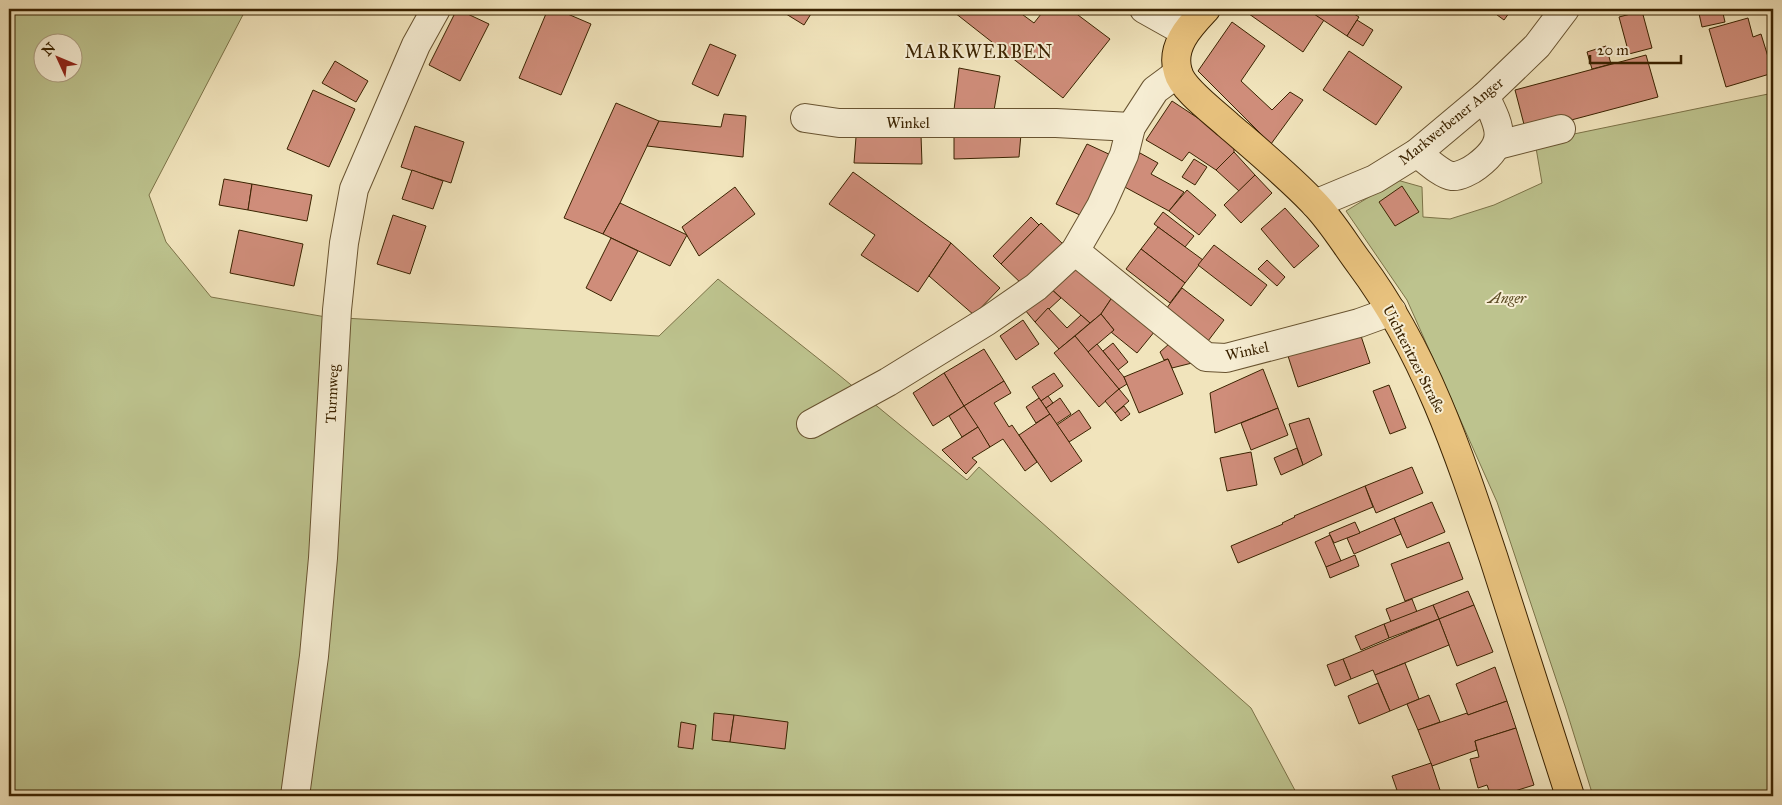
<svg xmlns="http://www.w3.org/2000/svg" width="1782" height="805" viewBox="0 0 1782 805" font-family="'IM FELL Great Primer',serif">
<style>
.green{fill:#bdc38e;stroke:#7c7348;fill-rule:evenodd}
.building{fill:#cf8d7a;stroke:#3b2301}
.lines{fill:none;stroke-linecap:round;stroke-linejoin:round}
.minor-casing{stroke:#685330;stroke-width:30}
.major-casing{stroke:#3b2301;stroke-width:30}
.minor{stroke:#f6edd3;stroke-width:28}
.major{stroke:#e8c27e;stroke-width:28}
.labels{text-anchor:middle;stroke-width:4;stroke-linejoin:round;paint-order:stroke}
.street-label{font-size:15px;fill:#3b2301;stroke:#f6edd3}
.park-label{font-size:15px;font-style:italic;fill:#5c4b24;stroke:#f6edd3}
.quarter-label{font-size:18px;letter-spacing:1px;fill:#3b2301;stroke:#f6edd3}
</style>
<rect width="100%" height="100%" fill="#f1e4bc"/>
<filter id="stains"><feTurbulence type="fractalNoise" baseFrequency=".004" numOctaves="4"/><feColorMatrix values="0 0 0 0 .2 0 0 0 0 .09 0 0 0 0 .02 0 0 0 .5 -.17"/></filter>
<radialGradient id="worn" r=".72"><stop offset=".6" stop-color="#630" stop-opacity="0"/><stop offset="1" stop-color="#630" stop-opacity=".3"/></radialGradient>
<g class="green">
<path d="M9 9H246L149 195 166 242 211 297 326 317 659 336 718 279 839 375 967 480 979 467 1251 708 1298 796H9ZM42 42H72V72H42Z"/>
<polygon points="1773,93 1773,796 1593,796 1566,709 1497,502 1407,300 1346,211 1397,180 1422,187 1423,217 1450,219 1494,205 1542,183 1535,142"/>
</g>
<g class="building">
<polygon points="457,9 489,24 460,81 429,65"/>
<polygon points="548,9 556,9 591,24 561,95 519,78"/>
<polygon points="778,9 814,9 804,25"/>
<polygon points="950,9 1015,9 1034,23 1045,9 1070,9 1110,39 1063,98"/>
<polygon points="1242,9 1307,9 1324,20 1303,52"/>
<polygon points="1313,9 1346,9 1359,17 1347,36 1311,12"/>
<polygon points="1489,9 1512,9 1504,20"/>
<polygon points="1698,9 1722,9 1725,22 1702,27"/>
<polygon points="1642,11 1652,48 1629,54 1619,17"/>
<polygon points="1748,18 1753,37 1761,34 1773,73 1726,87 1709,29"/>
<polygon points="1357,20 1373,30 1363,46 1347,36"/>
<polygon points="1232,22 1265,46 1241,81 1272,110 1290,92 1303,100 1271,144 1198,71"/>
<polygon points="710,44 736,55 718,96 692,84"/>
<polygon points="1606,46 1611,64 1592,69 1587,52"/>
<polygon points="1349,51 1402,87 1376,125 1323,90"/>
<polygon points="1646,55 1658,97 1526,132 1515,90"/>
<polygon points="335,61 368,81 356,102 322,83"/>
<polygon points="959,68 1000,76 993,116 954,110"/>
<polygon points="313,90 355,109 329,167 287,149"/>
<polygon points="1172,101 1219,132 1234,147 1234,152 1216,170 1189,152 1182,161 1146,140"/>
<polygon points="616,103 659,121 620,203 603,234 564,218"/>
<polygon points="724,114 746,116 743,157 647,146 659,121 721,127"/>
<polygon points="415,126 464,142 451,183 401,167"/>
<polygon points="1021,134 1019,157 954,159 954,135"/>
<polygon points="921,135 922,164 854,163 856,137"/>
<polygon points="1087,144 1113,156 1082,216 1056,204"/>
<polygon points="1234,152 1255,175 1239,191 1216,170"/>
<polygon points="1140,153 1158,163 1151,174 1184,192 1169,211 1121,185"/>
<polygon points="1194,159 1207,167 1195,185 1182,177"/>
<polygon points="412,170 443,181 433,209 402,199"/>
<polygon points="853,172 951,243 918,292 861,255 875,235 829,204"/>
<polygon points="1255,175 1272,193 1241,223 1224,205"/>
<polygon points="224,179 252,184 248,210 219,205"/>
<polygon points="252,184 312,195 307,221 248,210"/>
<polygon points="1402,186 1419,212 1395,226 1379,202"/>
<polygon points="735,187 755,214 699,256 682,227"/>
<polygon points="1187,190 1216,215 1199,235 1169,211"/>
<polygon points="620,203 687,235 670,266 603,234"/>
<polygon points="1285,208 1319,246 1294,268 1261,229"/>
<polygon points="1163,212 1194,236 1185,247 1154,224"/>
<polygon points="393,215 426,226 410,274 377,264"/>
<polygon points="1031,217 1039,225 1001,264 993,256"/>
<polygon points="1041,223 1064,245 1024,286 1001,264"/>
<polygon points="1158,227 1203,260 1185,283 1141,249"/>
<polygon points="239,230 303,244 294,286 230,273"/>
<polygon points="611,238 638,251 611,301 586,288"/>
<polygon points="951,243 1000,288 974,315 929,276"/>
<polygon points="1214,245 1267,285 1251,306 1198,265"/>
<polygon points="1141,249 1185,283 1170,303 1126,269"/>
<polygon points="1267,260 1285,277 1277,286 1258,269"/>
<polygon points="1075,263 1113,296 1101,314 1090,323 1050,288"/>
<polygon points="1050,288 1061,298 1035,322 1025,310"/>
<polygon points="1182,288 1224,320 1208,341 1166,309"/>
<polygon points="1113,296 1155,331 1137,353 1111,332 1114,330 1101,314"/>
<polygon points="1048,308 1067,328 1081,315 1090,323 1059,349 1035,322"/>
<polygon points="1101,314 1114,330 1088,352 1075,336"/>
<polygon points="1023,320 1039,344 1016,360 1000,336"/>
<polygon points="1360,333 1370,363 1298,387 1288,356"/>
<polygon points="1075,336 1119,389 1099,407 1054,353"/>
<polygon points="1113,343 1128,362 1118,370 1103,351"/>
<polygon points="1097,344 1124,377 1127,384 1119,389 1088,352"/>
<polygon points="1169,344 1192,363 1172,368 1168,359 1164,360 1160,352"/>
<polygon points="984,349 1004,381 964,406 944,373"/>
<polygon points="1168,359 1183,394 1139,413 1124,377"/>
<polygon points="1263,369 1278,408 1215,433 1210,393"/>
<polygon points="944,373 964,406 933,426 913,393"/>
<polygon points="1054,373 1063,386 1041,401 1032,387"/>
<polygon points="1004,381 1011,393 994,403 1009,427 1012,425 1037,462 1025,471 1003,439 990,447 964,406"/>
<polygon points="1389,385 1406,428 1390,434 1373,391"/>
<polygon points="1119,389 1129,401 1115,413 1105,401"/>
<polygon points="1048,396 1053,403 1046,408 1041,401"/>
<polygon points="1039,398 1050,414 1036,423 1026,407"/>
<polygon points="1060,398 1071,414 1056,424 1046,408"/>
<polygon points="964,406 978,427 962,437 949,416"/>
<polygon points="1124,406 1130,414 1121,421 1115,413"/>
<polygon points="1278,408 1288,435 1251,450 1241,423"/>
<polygon points="1079,410 1091,428 1069,442 1057,425"/>
<polygon points="1050,414 1082,461 1051,482 1019,435"/>
<polygon points="1309,418 1322,455 1303,465 1289,424"/>
<polygon points="978,427 990,447 972,458 977,462 966,474 942,450"/>
<polygon points="1297,448 1303,465 1281,475 1274,458"/>
<polygon points="1251,452 1257,485 1227,491 1220,458"/>
<polygon points="1412,467 1423,493 1376,513 1365,486"/>
<polygon points="1365,486 1373,507 1238,563 1231,546 1283,524 1282,523 1295,517 1294,516"/>
<polygon points="1432,502 1445,532 1407,548 1394,518"/>
<polygon points="1394,518 1401,534 1354,554 1347,538"/>
<polygon points="1355,522 1360,533 1334,543 1329,533"/>
<polygon points="1330,535 1341,561 1326,567 1315,542"/>
<polygon points="1449,542 1463,579 1405,601 1391,564"/>
<polygon points="1355,555 1359,566 1330,578 1326,567"/>
<polygon points="1468,591 1474,605 1439,619 1433,605"/>
<polygon points="1412,599 1417,612 1391,622 1386,609"/>
<polygon points="1433,605 1439,619 1389,638 1384,624"/>
<polygon points="1474,605 1493,652 1457,666 1439,619"/>
<polygon points="1439,619 1449,645 1375,675 1373,670 1351,679 1343,659"/>
<polygon points="1384,624 1389,638 1361,650 1355,636"/>
<polygon points="1343,659 1351,679 1335,686 1327,665"/>
<polygon points="1405,663 1419,699 1390,711 1375,675"/>
<polygon points="1495,667 1507,701 1468,715 1456,684"/>
<polygon points="1378,683 1390,711 1359,724 1348,696"/>
<polygon points="1429,695 1440,722 1418,730 1407,704"/>
<polygon points="1507,701 1516,728 1475,741 1477,750 1432,766 1418,730 1467,713 1468,715"/>
<polygon points="714,713 734,715 730,742 712,740"/>
<polygon points="734,715 788,722 785,749 730,742"/>
<polygon points="681,722 696,725 693,749 678,747"/>
<polygon points="1516,728 1534,785 1499,796 1491,796 1487,785 1478,788 1470,759 1479,757 1475,741"/>
<polygon points="1431,763 1442,796 1399,796 1392,776"/>
</g>
<g class="lines">
<defs>
<g id="minor">
<polyline points="1144,9 1185,32"/>
<polyline points="805,118 839,123 1056,123 1131,127"/>
<polyline points="1498,145 1561,129"/>
<path d="M1417 153C1425 159 1442 175 1452 176 1459 177 1472 170 1477 166 1509 142 1500 127 1485 96"/>
<polyline points="1315,204 1375,179 1417,153 1485,96 1537,46 1565,9"/>
<polyline points="1075,251 1206,357 1226,358 1359,323 1392,311"/>
<polyline points="811,424 888,382 987,321 1036,287 1075,251 1101,206 1124,155 1131,127 1155,90 1178,73"/>
<polyline points="295,796 314,656 323,558 337,310 344,243 354,189 416,45 436,9"/>
</g>
<path id="major" d="M1206 9C1190 26 1170 46 1178 72 1182 89 1215 113 1228 125 1257 150 1287 175 1313 202 1331 220 1345 244 1360 264 1425 351 1459 454 1493 556 1519 636 1545 716 1570 796"/>
</defs>
<use href="#minor" class="minor-casing"/>
<use href="#major" class="major-casing"/>
<use href="#minor" class="minor"/>
<use href="#major" class="major"/>
</g>
<g class="labels">
<g class="street-label">
<text transform="translate(1451 121) rotate(-39)" y="5">Markwerbener Anger</text>
<text x="908" y="128">Winkel</text>
<text transform="translate(1247 351) rotate(-12)" y="5">Winkel</text>
<text transform="translate(1414 359) rotate(63)" y="5">Uichteritzer Straße</text>
<text transform="translate(332 394) rotate(-87)" y="5">Turmweg</text>
</g>
<g class="park-label">
<text x="1507" y="303">Anger</text>
</g>
<g class="quarter-label">
<text x="979" y="58">MARKWERBEN</text>
</g>
</g>
<rect width="1782" height="805" fill="none" stroke="#f1e4bc" stroke-width="30"/>
<rect x="10" y="10" width="1762" height="785" fill="none" stroke="#3b2301" stroke-width="2.5"/>
<rect x="15" y="15" width="1752" height="775" fill="none" stroke="#3b2301"/>
<g transform="translate(58 58) rotate(314)"><circle r="24" fill="#f6edd3" stroke="#ab9c7f"/>
<path d="M0-4L9 19L0 12L-9 19Z" fill="#8f2418"/>
<text y="-8" font-size="14" font-weight="bold" text-anchor="middle" fill="#3b2301">N</text>
</g>
<path d="M1590 55v8h91v-8" fill="none" stroke="#3b2301" stroke-width="2.5"/>
<text x="1597" y="55" font-size="15" fill="#3b2301" stroke="#f6edd3" stroke-width="4" paint-order="stroke">20 m</text>
<rect width="100%" height="100%" filter="url(#stains)"/>
<rect width="100%" height="100%" fill="url(#worn)"/>
</svg>
